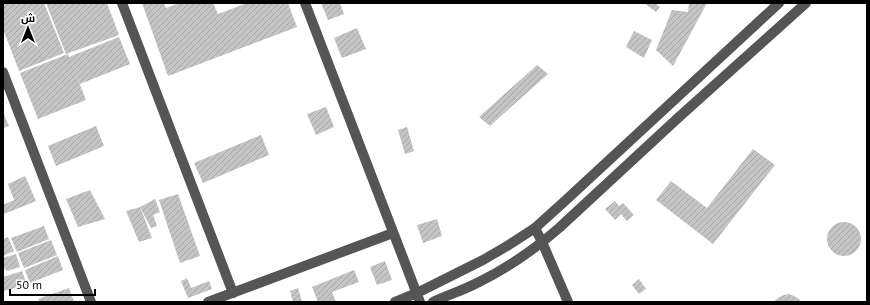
<svg xmlns="http://www.w3.org/2000/svg" width="870" height="305" viewBox="0 0 870 305" font-family="'PT Sans',Cairo,sans-serif">
  <style>
    .building { fill: url(#building-hatch) }
    .lines { fill: none; stroke-linecap: round; stroke-linejoin: round }
    .minor { stroke: #555; stroke-width: 10 }
  </style>
  <defs>
    <pattern id="building-hatch" width="6" height="6" patternUnits="userSpaceOnUse"><rect width="6" height="6" fill="#c4c4c4"/><path d="M-1 1l2-2M0 6l6-6M5 7l2-2" fill="none" stroke="#a7a7a7"/></pattern>
  </defs>
  <rect width="100%" height="100%" fill="#fff"/>
  <g class="building">
    <path d="M5,3H44L64,53L19,71L3,29V4Z"/>
    <path d="M46,3H107L119,35L66,54Z"/>
    <path d="M142,3H164L166,8L180,3H213L218,14L247,3H288L297,27L168,76Z"/>
    <path d="M321,3H340L344,14L328,20Z"/>
    <path d="M644,3H658L657,5L660,7L656,12Z"/>
    <path d="M689,3H707L673,66L656,50L672,10L688,12Z"/>
    <path d="M357,28L366,49L342,58L334,38Z"/>
    <path d="M634,31L652,40L644,58L626,47Z"/>
    <path d="M119,37L130,64L80,84L75,72L86,100L38,119L20,73L68,54L69,57Z"/>
    <path d="M537,65L548,74L490,126L479,117Z"/>
    <path d="M326,107L334,127L316,135L307,114Z"/>
    <path d="M3,112L9,126L3,128Z"/>
    <path d="M96,126L104,146L56,166L48,146Z"/>
    <path d="M407,127L414,151L405,154L398,130Z"/>
    <path d="M261,135L269,155L203,183L194,163Z"/>
    <path d="M753,149L775,165L713,244L656,200L671,181L707,208Z"/>
    <path d="M25,176L36,201L4,214L3,211V205L14,200L8,184Z"/>
    <path d="M90,190L105,219L78,227L66,199Z"/>
    <path d="M178,194L200,256L180,263L159,200Z"/>
    <path d="M155,199L160,212L153,215L157,226L151,228L140,207Z"/>
    <path d="M615,201L619,206L623,203L634,215L627,221L621,214L615,220L605,209Z"/>
    <path d="M140,207L152,238L139,242L126,211Z"/>
    <path d="M437,219L442,236L423,243L417,225Z"/>
    <circle cx="844" cy="239" r="17"/>
    <path d="M44,226L49,239L17,252L11,238Z"/>
    <path d="M8,237L14,251L3,256V239Z"/>
    <path d="M51,240L57,255L24,268L18,253Z"/>
    <path d="M16,254L20,267L7,271L4,268L3,269V258Z"/>
    <path d="M58,256L63,270L30,283L25,270Z"/>
    <path d="M385,261L392,280L377,285L370,267Z"/>
    <path d="M354,270L359,282L332,292L336,302H318L312,287Z"/>
    <path d="M22,271L27,285L3,291V277Z"/>
    <path d="M187,278L191,288L209,281L212,289L188,298L181,281Z"/>
    <path d="M639,279L646,289L639,294L632,285Z"/>
    <path d="M69,288L74,302H40L38,299Z"/>
    <path d="M298,288L302,302H293L290,291Z"/>
    <path d="M789,294L794,296L799,299L801,302H773L779,297L784,295Z"/>
  </g>
  <g class="lines">
    <g class="minor">
      <path d="M122,3L233,293"/>
      <path d="M305,3L420,302"/>
      <path d="M3,72L91,302"/>
      <path d="M535,228L542,242L568,302"/>
      <path d="M208,302L393,233"/>
      <path d="M395,302L417,293L483,260L507,246L535,228L566,200L779,3"/>
      <path d="M433,302C448,295 464,290 479,282C507,268 535,249 559,228L679,117L806,3"/>
    </g>
  </g>
  <rect width="870" height="305" fill="none" stroke="#000000" stroke-width="8"/>
  <g transform="translate(28 28)" stroke="#ffffff" stroke-width="3" paint-order="stroke">
  <path d="M0-3L7 15L0 10L-7 15Z" fill="#000000"/>
  <text y="-6" font-size="11" font-weight="bold" text-anchor="middle" fill="#000000">ش</text>
  </g>
  <path d="M10 289v6h85v-6" fill="none" stroke="#000000" stroke-width="2"/>
  <text x="16" y="289" font-size="12" fill="#000000" stroke="#ffffff" stroke-width="3" paint-order="stroke">50 m</text>
</svg>
